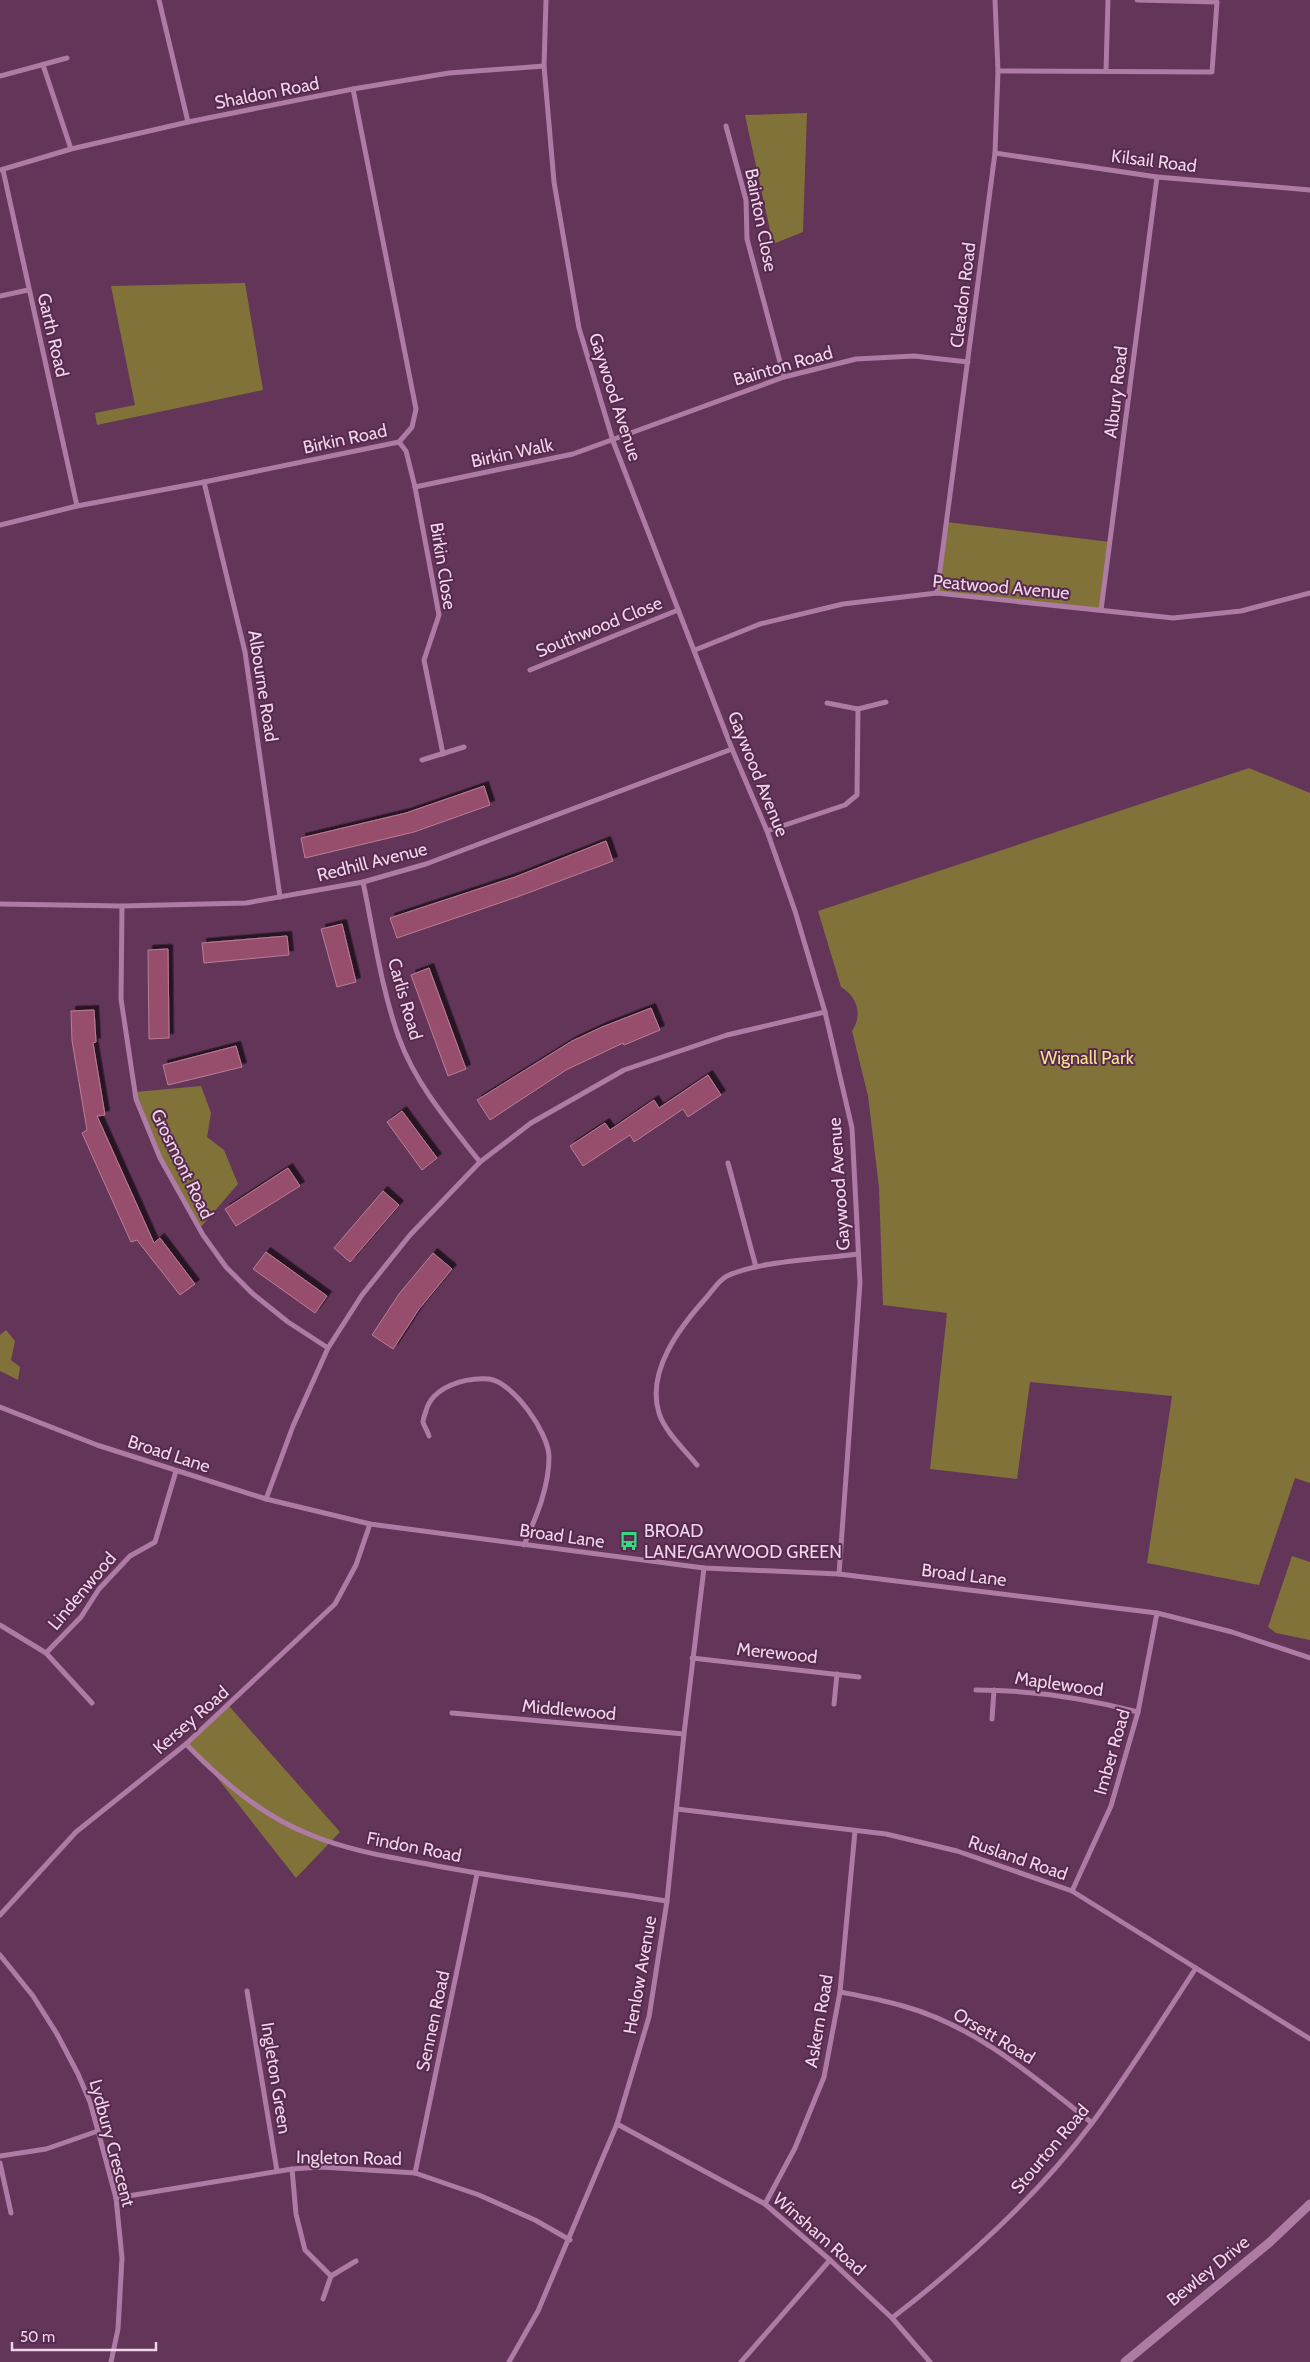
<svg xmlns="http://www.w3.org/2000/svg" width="1310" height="2362" viewBox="0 0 1310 2362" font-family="Cabin,sans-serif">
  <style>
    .green { fill: #817239 }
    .building { fill: #974d6c; stroke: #bb7d96; filter: url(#shadow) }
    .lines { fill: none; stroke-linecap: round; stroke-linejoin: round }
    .minor { stroke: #ad7ba3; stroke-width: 5 }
    .tertiary { stroke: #ad7ba3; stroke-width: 9 }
    .labels { text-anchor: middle; stroke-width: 4; stroke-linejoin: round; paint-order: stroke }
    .street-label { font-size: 18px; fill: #f0d4e9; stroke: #562a4e }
    .park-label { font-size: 18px; fill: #fae28d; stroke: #562a4e }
    .poi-label { font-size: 18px; fill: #f0d4e9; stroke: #562a4e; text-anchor: start }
  </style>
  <defs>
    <filter id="shadow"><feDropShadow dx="4.5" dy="-4.5" stdDeviation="0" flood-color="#0009"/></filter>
  </defs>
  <rect width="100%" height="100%" fill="#623559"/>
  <g class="green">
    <path d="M807,113L803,232L773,244L745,115Z"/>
    <path d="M245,283L263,390L97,425L95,413L135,405L111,286Z"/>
    <path d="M947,522L1110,542L1101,610L937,593Z"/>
    <path d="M1249,768L1310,793V1483L1295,1478L1259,1585L1147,1563L1172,1396L1030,1382L1017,1479L930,1469L947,1313L883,1305L879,1187L868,1096L852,1031C863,1015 857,996 841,987L818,911Z"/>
    <path d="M201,1086L211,1113L207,1137L224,1150L238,1184L199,1229L160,1158L135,1092Z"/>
    <path d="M6,1330L15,1341L11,1360L20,1367L18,1380L0,1371V1335Z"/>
    <path d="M1292,1556L1310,1562V1640L1276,1633L1268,1627Z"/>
    <path d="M229,1706L340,1832L296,1878L208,1766L186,1744Z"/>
  </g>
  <g class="building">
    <path d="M484,786L490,805L414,832L305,858L301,838L406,813Z"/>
    <path d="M606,841L613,861L517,897L397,938L390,918L515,877Z"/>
    <path d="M342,924L356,982L337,987L321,929Z"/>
    <path d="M287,936L289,955L204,963L202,943Z"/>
    <path d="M168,949L169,1038L149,1039L148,950Z"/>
    <path d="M429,968L466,1069L448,1076L411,975Z"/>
    <path d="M651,1008L660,1030L624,1045L623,1043L566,1070L490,1120L477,1100L572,1041L602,1027Z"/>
    <path d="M94,1010L96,1042L93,1043L105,1115L97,1116L154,1243L160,1238L195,1284L180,1295L137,1240L131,1242L82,1133L87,1130L72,1041L71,1011Z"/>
    <path d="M236,1046L242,1067L168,1085L163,1065Z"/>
    <path d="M708,1075L721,1095L688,1117L683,1109L634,1142L630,1135L583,1166L570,1146L605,1123L610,1130L654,1100L659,1108Z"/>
    <path d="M402,1111L437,1158L422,1170L387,1122Z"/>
    <path d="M288,1168L300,1186L236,1226L225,1209Z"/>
    <path d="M383,1191L399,1205L350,1262L334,1248Z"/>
    <path d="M266,1252L327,1296L315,1313L253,1269Z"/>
    <path d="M433,1253L452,1269L419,1309L393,1349L372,1335L399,1294Z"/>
  </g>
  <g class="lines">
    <g class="minor">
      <path d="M159,0L188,122"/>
      <path d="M546,0L544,66L554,182L579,328L613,441L732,749L767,831L795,911L825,1012L852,1128L860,1283L839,1574"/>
      <path d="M43,65L71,149"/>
      <path d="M998,71L1212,72L1217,2L1137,0"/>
      <path d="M1106,71L1108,0"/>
      <path d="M0,76L67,58"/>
      <path d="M726,126L746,200L747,239L784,377"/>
      <path d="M995,153L1157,177L1310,190"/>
      <path d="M0,170L71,149L188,122L353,89L449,73L544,66"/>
      <path d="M3,170L77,506"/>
      <path d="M0,296L28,290"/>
      <path d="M399,442L406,451L415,487L439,615L424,660L443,754"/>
      <path d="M204,482L245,652L280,897"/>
      <path d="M415,487L573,454L784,377L856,359L914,356L968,362"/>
      <path d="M0,525L77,506L204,482L399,442L412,427L416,409L353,89"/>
      <path d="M937,593L995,153L998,71L995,0"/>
      <path d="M1101,610L1157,177"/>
      <path d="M695,650L760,624L843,604L937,593L1173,618L1241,611L1310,593"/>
      <path d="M530,670L678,610"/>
      <path d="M827,703L858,709L886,702"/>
      <path d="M422,760L464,747"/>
      <path d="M767,831L845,805L857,795L858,709"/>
      <path d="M363,882C374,934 381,988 399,1038C416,1085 450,1124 480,1162"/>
      <path d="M0,904L122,906L246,903L363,882L426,864L732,749"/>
      <path d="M122,906L121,999L136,1099L160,1158L203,1235L226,1267L253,1294L288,1322L328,1348"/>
      <path d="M728,1163L756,1267"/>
      <path d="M0,1407L97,1445L266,1499L370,1524L704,1568L839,1574L1157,1613L1232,1632L1310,1658"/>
      <path d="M429,1436C428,1432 424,1426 423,1422C423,1419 425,1414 426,1411C432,1387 465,1377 489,1379C513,1382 549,1433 549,1457C549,1488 536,1517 524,1545"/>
      <path d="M697,1465C685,1450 665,1432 659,1413C646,1371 680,1327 706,1298C712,1291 719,1280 727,1276C759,1261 821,1259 858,1254"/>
      <path d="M266,1499L293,1426L328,1348L362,1295L410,1235L480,1162L531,1123L624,1070L727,1035L825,1012"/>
      <path d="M0,1625L46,1653"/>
      <path d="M692,1658L859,1677"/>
      <path d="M976,1690C1031,1690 1085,1698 1138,1712"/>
      <path d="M92,1703L46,1653L81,1617L99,1589L130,1556L155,1542L176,1471"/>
      <path d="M834,1704L837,1674"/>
      <path d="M452,1713L684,1734"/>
      <path d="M992,1719L994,1690"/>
      <path d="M186,1744C222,1781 262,1816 311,1835C350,1851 390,1857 432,1865C510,1880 589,1889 667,1901"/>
      <path d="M677,1809L886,1834L957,1851L1072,1891L1310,2039"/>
      <path d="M1072,1891L1111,1806L1138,1712L1157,1613"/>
      <path d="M0,1915L76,1832L186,1744L335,1604L356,1565L370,1524"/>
      <path d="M0,1955L33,1996L57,2034L78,2074L90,2102L98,2131L116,2198L122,2258L118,2329L111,2362"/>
      <path d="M247,1991L277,2171"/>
      <path d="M840,1992C861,1996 883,2000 903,2006C976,2026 1034,2077 1092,2123"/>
      <path d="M617,2124L765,2204L830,2260L892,2318L930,2362"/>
      <path d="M0,2156L46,2149L98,2131"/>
      <path d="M0,2163L11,2213"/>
      <path d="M292,2169L296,2214L305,2250L331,2276L356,2261"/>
      <path d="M415,2173L477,1874"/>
      <path d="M116,2198L292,2169L321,2167L415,2173L479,2195L535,2220L570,2240"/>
      <path d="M765,2204L795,2148L824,2077L840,1992L855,1831"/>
      <path d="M323,2299L331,2276"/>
      <path d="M892,2318C966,2261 1036,2198 1092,2123C1129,2073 1162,2020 1196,1968"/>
      <path d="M509,2362L538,2311L617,2124L649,2017L667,1901L684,1734L704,1568"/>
      <path d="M741,2362L830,2260"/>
    </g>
    <path class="tertiary" d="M1125,2362L1270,2242L1310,2204"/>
  </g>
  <defs>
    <g id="bus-bare" transform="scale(1.5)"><path d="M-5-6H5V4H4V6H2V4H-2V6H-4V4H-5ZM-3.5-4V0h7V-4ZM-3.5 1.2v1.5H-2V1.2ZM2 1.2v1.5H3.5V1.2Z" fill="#34d881" stroke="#562a4e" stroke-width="2.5" paint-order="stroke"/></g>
  </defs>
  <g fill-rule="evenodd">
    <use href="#bus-bare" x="629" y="1541"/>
  </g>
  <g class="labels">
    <g class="street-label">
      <text transform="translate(267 93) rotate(-11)" y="6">Shaldon Road</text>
      <text transform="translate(1154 161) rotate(7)" y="6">Kilsail Road</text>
      <text transform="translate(761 220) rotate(79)" y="6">Bainton Close</text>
      <text transform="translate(963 295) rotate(-83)" y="6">Cleadon Road</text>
      <text transform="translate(53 335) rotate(77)" y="6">Garth Road</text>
      <text transform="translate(783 366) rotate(-16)" y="6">Bainton Road</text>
      <text transform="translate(1116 392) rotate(-83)" y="6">Albury Road</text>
      <text transform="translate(615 397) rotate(72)" y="6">Gaywood Avenue</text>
      <text transform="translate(345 439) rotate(-12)" y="6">Birkin Road</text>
      <text transform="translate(512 453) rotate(-12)" y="6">Birkin Walk</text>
      <text transform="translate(443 566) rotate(81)" y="6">Birkin Close</text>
      <text transform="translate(1001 587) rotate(5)" y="6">Peatwood Avenue</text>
      <text transform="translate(599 627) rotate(-22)" y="6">Southwood Close</text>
      <text transform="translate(263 686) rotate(81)" y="6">Albourne Road</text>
      <text transform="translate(758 774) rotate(68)" y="6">Gaywood Avenue</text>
      <text transform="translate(372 862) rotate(-14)" y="6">Redhill Avenue</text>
      <text transform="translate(405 999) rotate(74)" y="6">Carlis Road</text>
      <text transform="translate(182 1164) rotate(64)" y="6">Grosmont Road</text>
      <text transform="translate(839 1184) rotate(-94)" y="6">Gaywood Avenue</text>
      <text transform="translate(169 1454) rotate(18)" y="6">Broad Lane</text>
      <text transform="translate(562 1536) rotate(8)" y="6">Broad Lane</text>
      <text transform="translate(964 1575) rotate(7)" y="6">Broad Lane</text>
      <text transform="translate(82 1591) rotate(-50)" y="6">Lindenwood</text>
      <text transform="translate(777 1653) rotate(6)" y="6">Merewood</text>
      <text transform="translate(1059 1684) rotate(8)" y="6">Maplewood</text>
      <text transform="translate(569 1710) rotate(5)" y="6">Middlewood</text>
      <text transform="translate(191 1720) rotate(-41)" y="6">Kersey Road</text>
      <text transform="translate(1112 1752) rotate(-74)" y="6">Imber Road</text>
      <text transform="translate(414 1847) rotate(11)" y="6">Findon Road</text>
      <text transform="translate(1018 1858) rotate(19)" y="6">Rusland Road</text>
      <text transform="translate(640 1975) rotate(-80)" y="6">Henlow Avenue</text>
      <text transform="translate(433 2021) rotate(-78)" y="6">Sennen Road</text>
      <text transform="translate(819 2021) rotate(-80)" y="6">Askern Road</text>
      <text transform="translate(994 2036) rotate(31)" y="6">Orsett Road</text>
      <text transform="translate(276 2078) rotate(81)" y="6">Ingleton Green</text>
      <text transform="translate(112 2143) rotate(75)" y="6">Lydbury Crescent</text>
      <text transform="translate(1050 2149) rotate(-50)" y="6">Stourton Road</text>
      <text transform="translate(349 2158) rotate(1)" y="6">Ingleton Road</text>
      <text transform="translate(819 2234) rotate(41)" y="6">Winsham Road</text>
      <text transform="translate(1208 2271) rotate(-39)" y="6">Bewley Drive</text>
    </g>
    <g class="park-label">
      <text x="1087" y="1064">Wignall Park</text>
    </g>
    <g class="poi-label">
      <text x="644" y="1537">BROAD<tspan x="644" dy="21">LANE/GAYWOOD GREEN</tspan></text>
    </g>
  </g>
  <path d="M12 2342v8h144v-8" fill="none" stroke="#f0d4e9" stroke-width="2.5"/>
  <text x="20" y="2342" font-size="15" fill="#f0d4e9" stroke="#562a4e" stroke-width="4" paint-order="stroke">50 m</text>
</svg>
